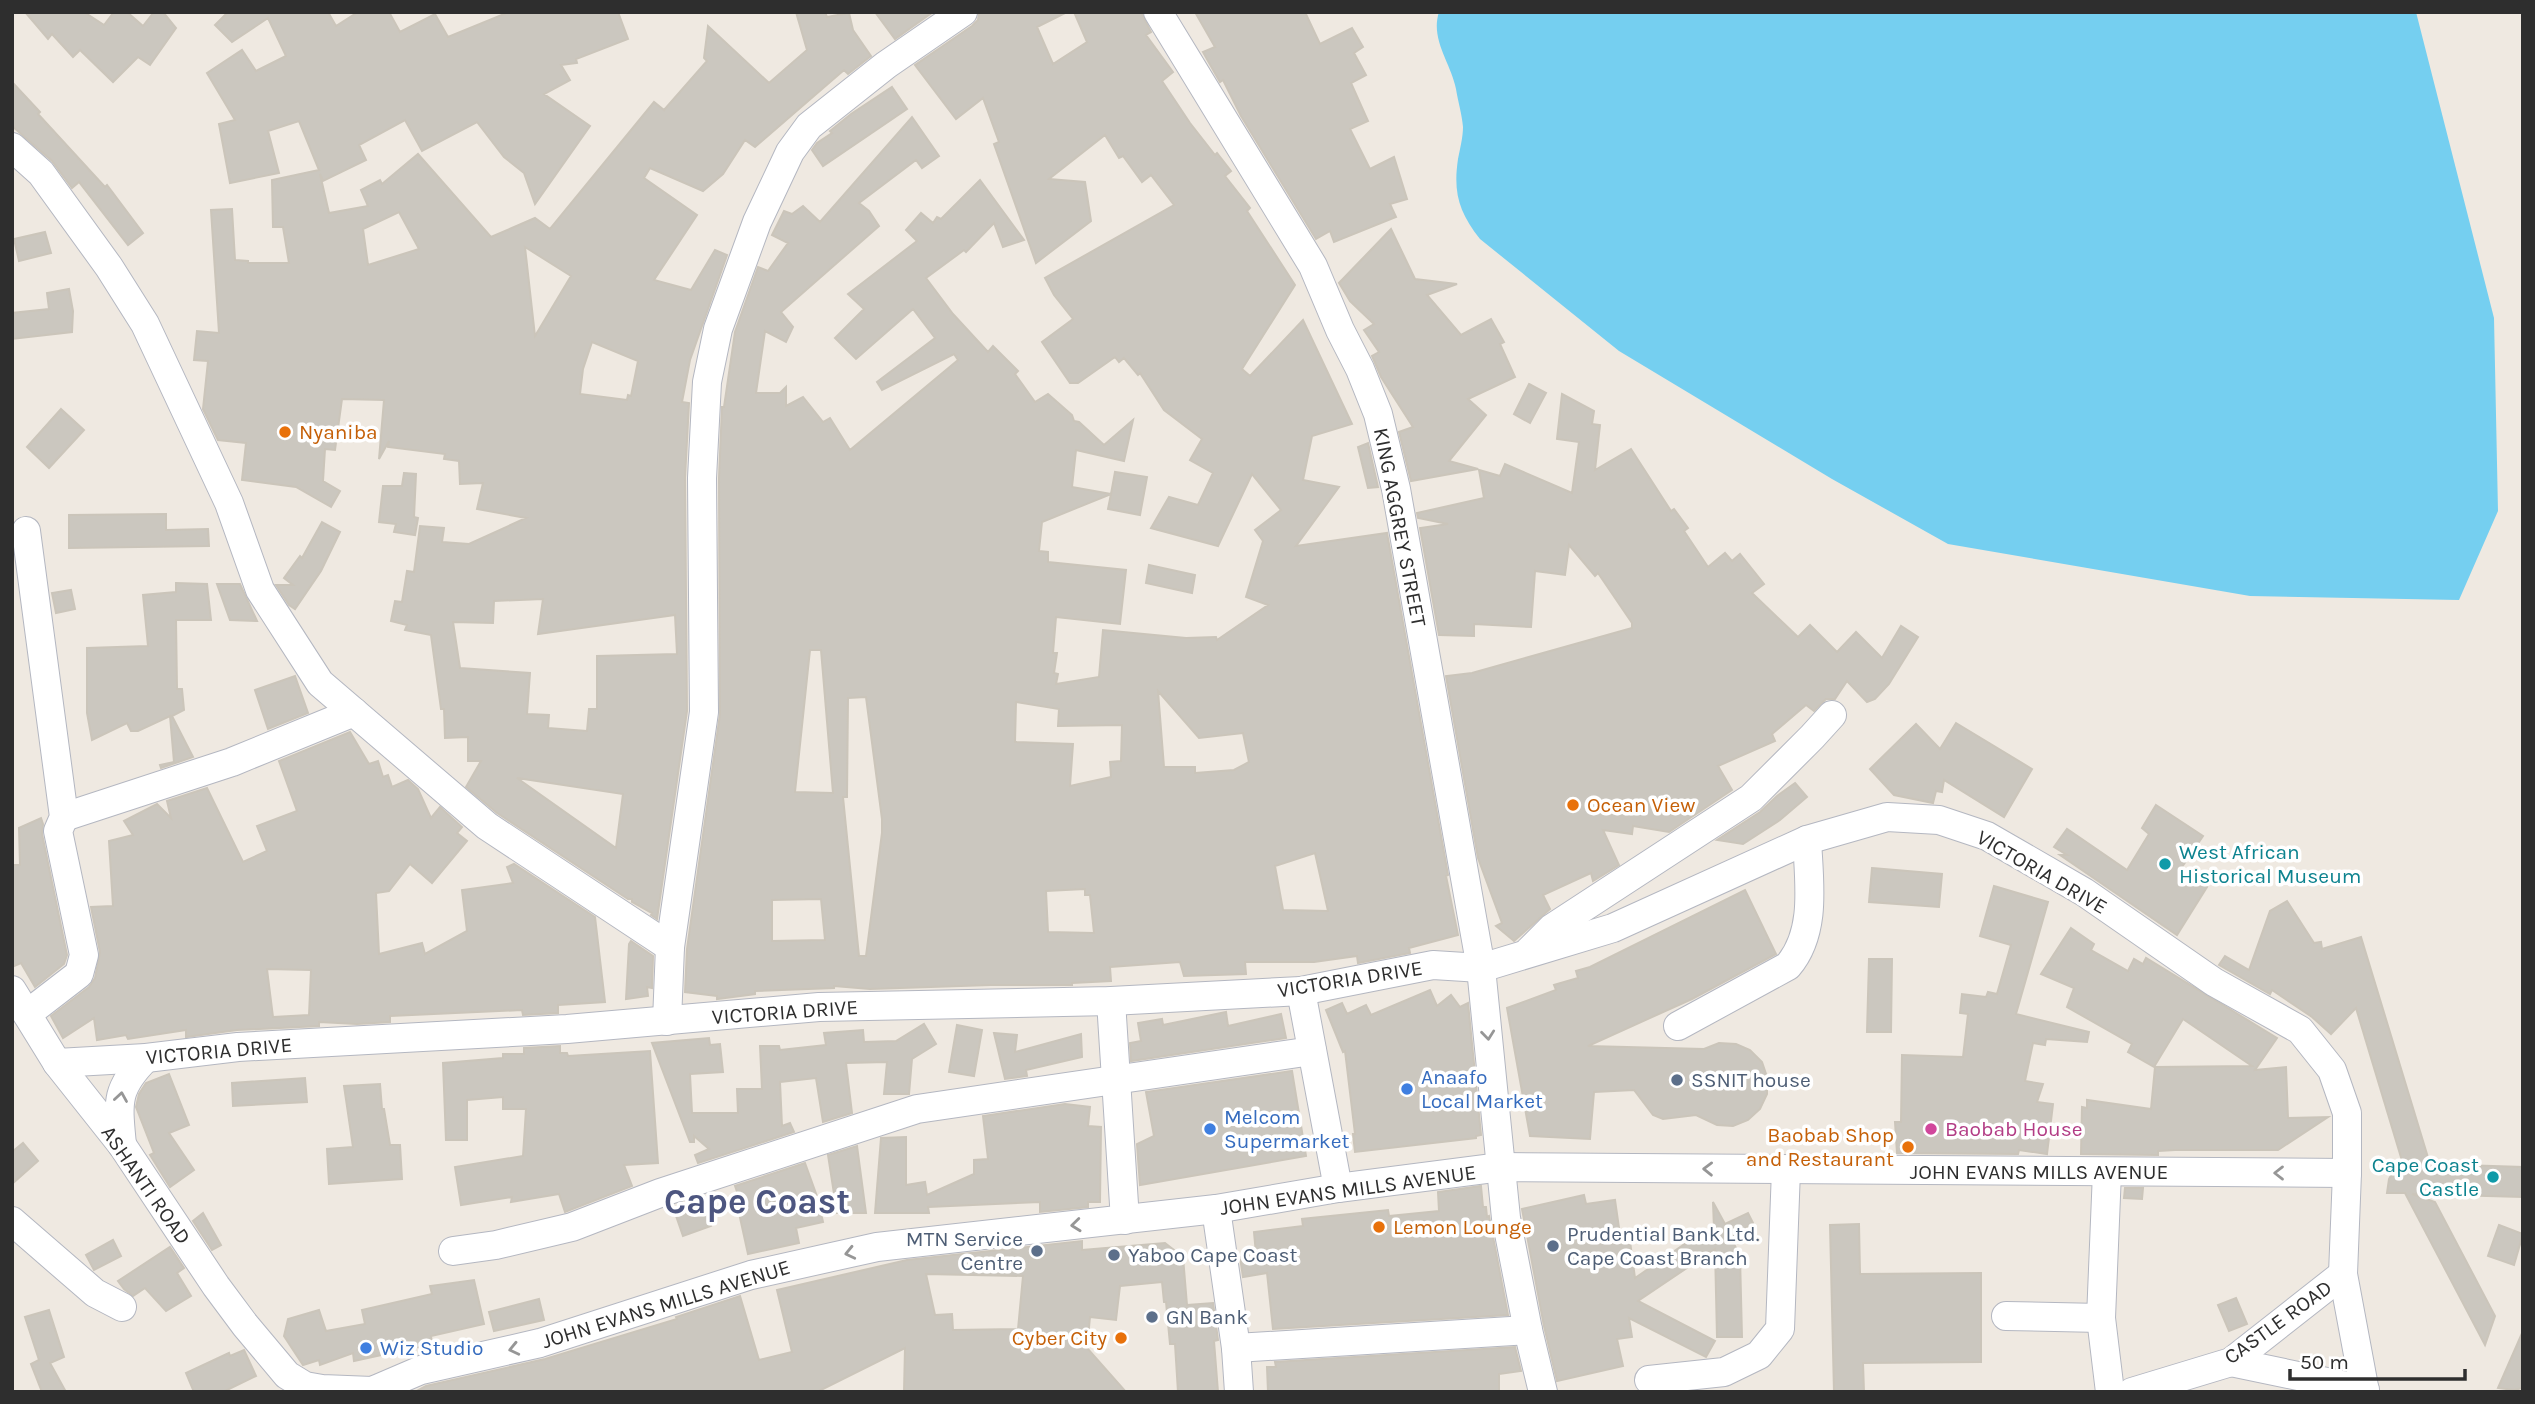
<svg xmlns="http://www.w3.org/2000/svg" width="2535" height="1404" viewBox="0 0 2535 1404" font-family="Karla,sans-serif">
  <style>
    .water { fill: #75cff0 }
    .building { fill: #cbc7bf; stroke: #cbc5ba; stroke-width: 2; fill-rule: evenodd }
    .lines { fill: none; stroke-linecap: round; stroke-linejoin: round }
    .minor-casing { stroke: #b4b7c1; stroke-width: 30 }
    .minor { stroke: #fff; stroke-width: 28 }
    .oneway { stroke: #969696 }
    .food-dot { fill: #e8710a; stroke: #fff; stroke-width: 2.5 }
    .culture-dot { fill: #0f9aa8; stroke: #fff; stroke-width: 2.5 }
    .service-dot { fill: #5c6f8a; stroke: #fff; stroke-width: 2.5 }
    .shop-dot { fill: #3f7fe0; stroke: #fff; stroke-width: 2.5 }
    .hotel-dot { fill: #d1479c; stroke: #fff; stroke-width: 2.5 }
    .labels { text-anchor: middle; stroke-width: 7; stroke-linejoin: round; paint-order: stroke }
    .food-label { font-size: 21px; fill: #c56008; stroke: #fff; text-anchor: start }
    .street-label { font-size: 21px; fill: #2e2e2e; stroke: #fff }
    .culture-label { font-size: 21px; fill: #0d838f; stroke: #fff; text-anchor: start }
    .shop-label { font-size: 21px; fill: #366cbe; stroke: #fff; text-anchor: start }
    .service-label { font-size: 21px; fill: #4e5e75; stroke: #fff; text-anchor: start }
    .hotel-label { font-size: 21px; fill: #b23c85; stroke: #fff; text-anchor: start }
    .town-label { font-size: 35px; font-weight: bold; fill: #4d5680; stroke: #fff }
  </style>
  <rect width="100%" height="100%" fill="#efe9e1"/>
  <path class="water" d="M1439,12H2416L2494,318L2498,511L2459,600L2250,596L1948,544L1832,479L1619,351L1480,239C1459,212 1453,193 1458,159C1460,149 1463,137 1463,127C1462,114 1458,102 1456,89C1451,63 1430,40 1439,12Z"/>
  <g class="building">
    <path d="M25,12H84L104,25L114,12H127L143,26L154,12H163L176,28L150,65L138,57L113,82L80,50L73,57L52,34L48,39Z"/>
    <path d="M228,12H328L336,26L358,12H389L400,32L435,14L448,37L509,12H618L628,39L576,59L577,63L561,65L570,80L544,94L590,126L535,204L524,173L504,157L477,122L422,151L405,120L359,145L366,160L323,181L320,174L329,213L368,206L361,190L380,180L382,184L418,154L491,237L535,218L550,229L654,102L664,110L707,61L704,58L708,26L769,83L807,50L796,12H825L827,17L849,13L853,30L871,56L848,74L844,70L755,147L745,140L723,174L703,191L650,168L644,178L697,215L654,280L691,290L715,250L727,255L690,360L682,402L689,403L685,478L687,711L657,919L651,915L652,913L632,902V899H628L497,813L466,787L481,761H468V737L445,738L444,709H441L431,635L405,630L407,625L391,621L395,601L402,602L407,571L414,572L420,526L444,528L442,542L469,544L526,518L477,509L483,483L460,484L459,461L444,459L445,454L388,447L389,441L379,459L384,400L342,399L335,450L325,449L323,481L340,491L331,507L296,487L242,480L246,443L218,440L203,409L208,361L194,360L197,331L219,333L211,210L232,209L235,260L248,261V263H289L283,227H273L272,180L319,170L299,121L268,131L279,173L230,183L219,124L235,120L207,73L242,50L256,71L286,56L268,18L232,42L215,25ZM399,212L419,249L368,265L363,229ZM525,247L571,276L535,336ZM592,342L638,361L631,396L628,395L627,400L580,394L583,369ZM543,599L538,634L675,615L677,654L597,656V709H589L587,731L548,728L549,715L527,714L530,673L460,668L453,622L493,623L494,601ZM517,778L623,794L616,848Z"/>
    <path d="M875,12H933L895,39Z"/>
    <path d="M979,12H1067L1037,27L1053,64L1087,42L1074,12H1141L1151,32L1146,35L1173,72L1162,81L1190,123L1215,155L1217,153L1231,171L1225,176L1250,208L1247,211L1295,285L1242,369L1250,376L1303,320L1352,424L1312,436L1303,480L1339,487L1296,546L1387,533L1448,875L1446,876L1458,935L1409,948L1410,953L1358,963L1357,956L1314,962H1245L1246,974L1184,976L1180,962L1110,967L1111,981L1072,983V985H991L870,989L834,986V988L755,991V994L717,999V996L685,992L687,949L720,714L719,478L722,407H724L735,332L758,267L768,271L788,243L772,235L784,211L792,214L803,206L820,222L912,117L939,156L922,168L916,160L859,203L869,211L879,226L781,312L793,327L786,342L765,331L756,393H780L786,387V406L803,397L823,422L830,418L850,450L958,360L954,354L882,390L877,382L935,338L913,309L856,359L835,338L864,309L848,294L917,241L906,230L921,213L933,223L937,217L941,219L980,180L1024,240L1003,247L994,223L966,252L964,250L926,278L953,314L988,352L993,346L1018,371L1015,374L1035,402L1048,394L1072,415L1074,421L1079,422L1104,445L1133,420L1124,461L1076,450L1072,487L1111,494L1115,472L1147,477L1140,515L1108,509L1111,494L1042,522L1039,551L1048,552V562L1126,570L1120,624L1056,617L1053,653H1057L1054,673L1058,674L1056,684L1099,677L1103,630L1186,638L1216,637L1217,640L1268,605L1246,597L1263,541L1255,530L1281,510L1252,474L1218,546L1151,528L1169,497L1198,505L1213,473L1190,460L1202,439L1164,410L1140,373L1138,375L1124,358L1119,362L1115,357L1078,383H1070L1042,342L1073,319L1054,295L1045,278L1174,205L1151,175L1142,182L1123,156L1119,158L1105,135L1049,179L1085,182L1091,221L1036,263L994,144L999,142L983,98L956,119L915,65L972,26L978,20ZM810,650H821L833,793L795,792ZM1158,691L1199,738L1243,733L1249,762L1234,770L1195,773V767H1164ZM866,697L882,819V833L866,956H859L843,797H847L848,698ZM1016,702L1059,709L1058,726L1122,725L1121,761L1110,762L1111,777L1070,786L1073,744L1015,742ZM1315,853L1328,911L1283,910L1275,866ZM1085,889V895H1090L1094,933L1048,932L1046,891ZM821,899L825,940L772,941V900Z"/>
    <path d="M1195,12H1305L1320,44L1352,28L1363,47L1354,53L1366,75L1351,83L1368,121L1350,129L1370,169L1394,157L1407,199L1390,204L1396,217L1334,242L1330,231L1316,239L1241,116L1223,80L1220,82L1208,61L1203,52L1215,47Z"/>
    <path d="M12,82L40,112L38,114L105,187L107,185L143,233L128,245L79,182L72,188L52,161L12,126Z"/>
    <path d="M892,87L907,109L823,166L812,150L817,143L832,133L830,131L851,114Z"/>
    <path d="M1391,229L1415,279L1457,284L1427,295L1461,335L1491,319L1504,342L1500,344L1515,377L1468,399L1486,415L1449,461L1478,469L1411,481L1399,432L1413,427L1381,377L1372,356L1379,352L1364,330L1374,324L1350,301L1339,283Z"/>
    <path d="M45,232L51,253L19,261L14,239Z"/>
    <path d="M69,289L73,311L72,332L12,339V313L49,309L47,293Z"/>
    <path d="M1529,384L1546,393L1530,423L1514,414Z"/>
    <path d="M1562,394L1594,411L1592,424L1600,425L1595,470L1631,449L1671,511L1674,509L1688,528L1684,531L1708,567L1725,553L1732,561L1740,554L1764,584L1752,593L1798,637L1810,625L1837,652L1856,632L1882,658L1901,626L1918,637L1889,684L1875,699L1867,702L1847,681L1835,699H1826L1814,711L1806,705L1772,734L1775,741L1718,766L1732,790L1669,832L1633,826L1632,834L1603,830L1619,865L1593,881L1591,873L1543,895L1550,909L1514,941L1496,926L1502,923L1478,858L1446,676L1472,673L1632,628V623L1598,573L1595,576L1569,545L1565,575L1535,571L1531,627L1474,624V636L1439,635L1420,528L1448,524L1418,518L1417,513L1484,498L1479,470L1500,476L1505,464L1572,493L1579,442L1557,439Z"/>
    <path d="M61,409L84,430L49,468L27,447Z"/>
    <path d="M1368,443L1378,487L1368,488L1358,447Z"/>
    <path d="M404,473L416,474L414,517L418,518L415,535L394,532L396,524L379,522L383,486H402Z"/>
    <path d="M166,514V530L208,529L209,546L69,548V515Z"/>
    <path d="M322,522L340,532L321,571L295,609L289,605L276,585H293L284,578L300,556L302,558Z"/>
    <path d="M1149,565L1195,575L1192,593L1146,583Z"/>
    <path d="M176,583L207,584L211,620H176L177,689H182L184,710L172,716L193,757L161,768L160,765L174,762L170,716L138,731H131L127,723L92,740L87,713V648L148,646L143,595L176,592Z"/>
    <path d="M217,584H240L257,621L230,620Z"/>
    <path d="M71,590L75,609L56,613L52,593Z"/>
    <path d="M295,676L308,713L268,729L255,690Z"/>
    <path d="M1956,723L2032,769L2004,817L1944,780L1942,792L1936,791L1933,803L1894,795L1870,769L1916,724L1940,749Z"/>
    <path d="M350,732L369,764L378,761L383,777L388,775L392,787L408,780L418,789L431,818L440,807L462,827L457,833L467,841L432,883L410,864L389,891L376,893L379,954L422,943L425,954L467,931L462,890L513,883L507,867L514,864L595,917L605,1002L558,1005V1013L523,1015L522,1010L390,1016V1022L357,1024L319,1022V1026L237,1030L186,1037V1030L128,1039L126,1035L97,1040L94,1018L63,1038L51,1016L89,987L95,978L100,952L91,907L113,906L109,841L133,835L124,821L157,804L171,818L167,801L207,788L243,862L267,851L257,826L297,811L279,761ZM267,969L311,970L309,1015L273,1017Z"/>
    <path d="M1795,783L1807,797L1780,820L1743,844L1717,840L1760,812L1777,796Z"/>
    <path d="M2156,805L2203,836L2180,870L2207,887L2177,935L2060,855H2067L2054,847L2067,829L2127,870L2149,834L2142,828Z"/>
    <path d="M41,818L43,824L42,834L67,955L64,964L35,987L21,963L12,967V865H20L19,828Z"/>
    <path d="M1872,868L1942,874L1939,907L1869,902Z"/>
    <path d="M1994,886L2048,902L2016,1014L2089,1032L2087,1042L2046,1039L2045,1045L2033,1043L2025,1081L2043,1084L2037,1102L2053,1104L2047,1154L2019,1150L2018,1154L1897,1153L1895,1122H1901L1902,1055L1963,1057L1968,1014L1960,1013L1962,994L1986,997L1988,992L1997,994L2011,945L1980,936Z"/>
    <path d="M1745,890L1776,954L1692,999L1588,1046L1704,1049L1719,1043L1736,1044L1750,1050L1762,1062L1767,1077V1094L1760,1109L1748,1120L1733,1126L1717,1125L1696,1115L1663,1119L1653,1115L1634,1090L1594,1092L1590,1139L1530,1136L1507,1008L1556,990L1554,985L1578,978L1576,971L1590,967Z"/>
    <path d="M2287,901L2314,943L2321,942L2322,949L2361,937L2430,1164L2523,1167V1197L2412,1194L2435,1202L2495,1316L2485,1345L2405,1193H2387L2389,1179L2394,1170L2403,1164L2356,1008L2331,1034L2312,1017L2272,990L2270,994L2219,965L2225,956L2249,970L2270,911Z"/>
    <path d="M2071,928L2094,944L2091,950L2128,971L2134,959L2143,964L2146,958L2277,1038L2255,1070L2286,1067L2288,1118L2328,1117L2278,1150H2175L2158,1151V1155L2081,1154L2082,1107L2087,1108V1100L2151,1109L2155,1067L2252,1066L2183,1019L2154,1067L2128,1052L2132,1044L2067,1007L2074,988L2041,974Z"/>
    <path d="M631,941L653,956L652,988L647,987L648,996L626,999L629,944Z"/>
    <path d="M1869,959H1892L1891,1032H1867Z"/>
    <path d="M1430,990L1437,1006L1451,995L1460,1007L1468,1003L1481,1135L1476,1136V1138L1355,1152L1353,1134H1355L1345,1051L1343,1052L1326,1010L1342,1003L1347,1014L1366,1005L1371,1015Z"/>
    <path d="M1226,1012L1228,1026L1281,1014L1286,1038L1131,1061L1130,1043L1141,1041L1138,1023L1162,1019L1163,1025Z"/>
    <path d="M924,1024L936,1044L912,1059L909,1094H884L887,1062L846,1063L852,1113L823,1122L816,1078L780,1082L782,1126L790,1123L794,1132L698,1163L695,1155L709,1149L694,1136V1142H690L652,1043L709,1038L710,1045L720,1044L723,1072L690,1074L692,1113H738L737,1089H762L760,1046H779L780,1050L826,1045L824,1033L863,1030L864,1042L896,1041Z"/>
    <path d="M957,1025L982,1030L974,1076L949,1072Z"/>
    <path d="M994,1033L1017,1035L1015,1052L1081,1034L1082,1057L1026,1070L1027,1076L1005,1079Z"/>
    <path d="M560,1046V1053H567L568,1056L650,1051L658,1163L624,1165L632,1186L565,1212L559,1194L511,1202L512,1197L461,1205L455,1167L523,1156L526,1109H503V1097L467,1100V1140H446L443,1063L503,1058V1054H524V1048Z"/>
    <path d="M1292,1071L1306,1156L1140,1185L1137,1144L1154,1136L1146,1092Z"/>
    <path d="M169,1074L189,1125L169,1133L194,1170L170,1187L150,1155L154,1153L136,1107L139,1094L146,1083Z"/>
    <path d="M305,1078L307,1102L233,1106L232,1083Z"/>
    <path d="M380,1084L382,1109H384L390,1145H400L402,1179L329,1184L327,1149L353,1147L344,1086Z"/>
    <path d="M1065,1104L1090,1107L1088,1126L1101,1127L1100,1202H1088V1207L1040,1212V1202L928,1207L929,1213H875L881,1138L906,1137V1185L925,1182L927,1195L974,1174V1160L988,1159L983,1116Z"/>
    <path d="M23,1143L38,1161L12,1184V1152Z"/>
    <path d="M857,1146L866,1213H837L828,1155Z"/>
    <path d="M805,1163L823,1213H821L823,1222L796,1228L799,1243L748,1254L739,1213L744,1212L735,1186Z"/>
    <path d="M1481,1186L1483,1207H1486L1487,1217L1489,1216L1508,1315L1273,1329L1267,1273L1243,1277L1240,1257L1256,1254L1254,1232L1303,1226L1302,1219L1388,1210L1389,1216L1439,1211L1438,1192Z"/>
    <path d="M2125,1188H2143L2142,1199L2124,1198Z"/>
    <path d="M1584,1195L1586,1204L1615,1200L1620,1235L1629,1234L1635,1278L1698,1235L1714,1229L1713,1202L1725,1224L1748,1213L1753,1223L1731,1238L1740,1256L1742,1337H1717L1715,1249L1638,1301L1715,1341L1706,1357L1629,1318L1632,1337L1617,1339L1623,1366L1557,1381L1544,1326L1522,1209Z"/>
    <path d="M702,1200L711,1226L683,1236L674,1210Z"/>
    <path d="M203,1213L221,1245L212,1250L193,1221Z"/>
    <path d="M1859,1224L1860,1274L1981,1273V1362L1863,1363L1864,1392H1834L1830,1225Z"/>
    <path d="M2499,1225L2523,1234L2514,1265L2488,1256Z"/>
    <path d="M113,1240L121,1256L94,1270L86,1255Z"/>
    <path d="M1082,1241V1250L1165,1243L1183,1257L1187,1305L1213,1303L1218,1340L1214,1341L1218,1392H1178L1175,1344H1170L1166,1302H1164L1162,1282L1120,1286L1116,1320L1090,1317L1087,1348L1126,1392H904L905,1348L817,1392H415L426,1386L545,1359L677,1319L676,1317L740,1296L759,1360L792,1352L777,1290L907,1260ZM926,1274L1023,1276L1018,1329L953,1330L952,1314L935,1315Z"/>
    <path d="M170,1247L184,1268L177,1273L191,1296L166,1311L145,1288L133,1296L124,1289L118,1281Z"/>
    <path d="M474,1280L484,1324L431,1336L432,1344L354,1361L353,1353L320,1365L319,1360L303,1365L284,1336L288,1319L319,1310L326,1331L365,1324L362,1310L432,1294L430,1286Z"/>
    <path d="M2236,1298L2247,1324L2229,1331L2218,1305Z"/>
    <path d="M539,1299L544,1320L494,1331L489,1312Z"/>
    <path d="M49,1310L64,1357L50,1363L66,1392H42L31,1364L39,1360L25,1317Z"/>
    <path d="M2523,1331V1388L2514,1390L2498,1388Z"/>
    <path d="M1515,1347L1521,1371L1499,1374V1392H1268L1267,1367H1276L1275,1362Z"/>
    <path d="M244,1350L256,1376L223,1392H194L186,1373L229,1353L230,1356Z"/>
  </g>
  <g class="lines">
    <g class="minor-casing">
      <g id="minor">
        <path d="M1158,12L1313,266L1340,330L1360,369L1378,414L1396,489L1481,968L1506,1218L1528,1330L1543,1392"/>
        <path d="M12,147L41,173L109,267L145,324L229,503L260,590L320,683L487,826L670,947"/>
        <path d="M26,531L64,817L58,831L84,955L79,974L27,1014"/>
        <path d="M64,817L232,762L354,712"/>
        <path d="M1529,951L1552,928L1751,798L1812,737L1832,715"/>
        <path d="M12,990L57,1063L122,1145L216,1286L245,1325L287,1375L305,1386L322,1389L372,1391L421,1370L540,1343L751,1275L877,1247L1216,1209L1338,1188L1501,1167L2347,1173"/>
        <path d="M1301,991L1338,1188"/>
        <path d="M1111,1001L1125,1220"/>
        <path d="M667,1021L670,947L704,712L702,478L707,382L718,329L757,222L790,152L809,126L886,65L963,12"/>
        <path d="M1678,1026L1788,966C1817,932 1809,882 1807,840"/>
        <path d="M57,1063L146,1058L238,1047L567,1029L819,1007L1111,1001L1301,991L1433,965L1481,968L1613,928L1807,840L1887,817L1939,820L1987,836L2084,892L2214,982L2300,1030L2332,1070L2347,1113V1173L2343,1274L2365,1392"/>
        <path d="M122,1145C118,1103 115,1089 146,1058"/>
        <path d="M2107,1172L2101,1318L2110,1392"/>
        <path d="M1216,1209L1236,1348L1239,1392"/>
        <path d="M12,1221L95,1293L122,1307"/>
        <path d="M453,1251L496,1245L572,1227L660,1193L917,1109L1312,1051"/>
        <path d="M2006,1316L2101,1318"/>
        <path d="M1236,1348L1528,1330"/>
        <path d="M2231,1362L2365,1390"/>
        <path d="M1649,1380L1724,1372L1759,1355L1780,1329L1786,1170"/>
        <path d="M2132,1392L2231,1362L2343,1274"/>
      </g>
    </g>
    <use href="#minor" class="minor"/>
  </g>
  <defs><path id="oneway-chevron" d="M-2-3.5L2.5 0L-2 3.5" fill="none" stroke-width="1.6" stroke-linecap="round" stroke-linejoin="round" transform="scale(1.75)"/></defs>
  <g class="oneway">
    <use href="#oneway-chevron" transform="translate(1488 1035) rotate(84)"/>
    <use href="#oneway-chevron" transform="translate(121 1097) rotate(-81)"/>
    <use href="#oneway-chevron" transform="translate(1708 1169) rotate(-179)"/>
    <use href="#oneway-chevron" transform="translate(2279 1173) rotate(-180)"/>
    <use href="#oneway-chevron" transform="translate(1076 1225) rotate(174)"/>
    <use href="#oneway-chevron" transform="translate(850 1253) rotate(167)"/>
    <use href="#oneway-chevron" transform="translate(514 1349) rotate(167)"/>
  </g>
  <g class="food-dot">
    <circle cx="285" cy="432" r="7"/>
    <circle cx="1573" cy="805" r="7"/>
    <circle cx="1908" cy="1147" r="7"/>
    <circle cx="1379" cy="1227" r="7"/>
    <circle cx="1121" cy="1338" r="7"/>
  </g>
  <g class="culture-dot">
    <circle cx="2165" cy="864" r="7"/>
    <circle cx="2493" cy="1177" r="7"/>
  </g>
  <g class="service-dot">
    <circle cx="1677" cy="1080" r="7"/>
    <circle cx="1553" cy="1246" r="7"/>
    <circle cx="1037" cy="1251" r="7"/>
    <circle cx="1114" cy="1255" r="7"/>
    <circle cx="1152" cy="1317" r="7"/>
  </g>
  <g class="shop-dot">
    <circle cx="1407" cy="1089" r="7"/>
    <circle cx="1210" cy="1129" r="7"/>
    <circle cx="366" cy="1348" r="7"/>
  </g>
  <circle class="hotel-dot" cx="1931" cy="1129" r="7"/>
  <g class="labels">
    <g class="food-label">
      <text x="299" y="439">Nyaniba</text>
      <text x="1587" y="812">Ocean View</text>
      <text x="1894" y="1142" text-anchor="end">Baobab Shop<tspan x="1894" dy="24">and Restaurant</tspan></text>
      <text x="1393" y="1234">Lemon Lounge</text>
      <text x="1107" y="1345" text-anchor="end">Cyber City</text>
    </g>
    <g class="street-label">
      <text transform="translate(1400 527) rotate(79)" y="7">KING AGGREY STREET</text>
      <text transform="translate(2042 872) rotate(30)" y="7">VICTORIA DRIVE</text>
      <text transform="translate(1350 979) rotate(-9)" y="7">VICTORIA DRIVE</text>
      <text transform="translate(785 1012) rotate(-4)" y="7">VICTORIA DRIVE</text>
      <text transform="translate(219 1051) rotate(-5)" y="7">VICTORIA DRIVE</text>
      <text x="2039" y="1179">JOHN EVANS MILLS AVENUE</text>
      <text transform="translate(146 1185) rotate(55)" y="7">ASHANTI ROAD</text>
      <text transform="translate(1348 1190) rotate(-8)" y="7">JOHN EVANS MILLS AVENUE</text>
      <text transform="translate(666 1304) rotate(-17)" y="7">JOHN EVANS MILLS AVENUE</text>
      <text transform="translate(2278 1322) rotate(-36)" y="7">CASTLE ROAD</text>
    </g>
    <g class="culture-label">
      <text x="2179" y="859">West African<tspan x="2179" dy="24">Historical Museum</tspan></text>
      <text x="2479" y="1172" text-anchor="end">Cape Coast<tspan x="2479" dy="24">Castle</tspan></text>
    </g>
    <g class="shop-label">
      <text x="1421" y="1084">Anaafo<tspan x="1421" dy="24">Local Market</tspan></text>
      <text x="1224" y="1124">Melcom<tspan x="1224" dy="24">Supermarket</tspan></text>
      <text x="380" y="1355">Wiz Studio</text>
    </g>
    <g class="service-label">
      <text x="1691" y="1087">SSNIT house</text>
      <text x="1567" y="1241">Prudential Bank Ltd.<tspan x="1567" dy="24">Cape Coast Branch</tspan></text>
      <text x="1023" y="1246" text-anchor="end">MTN Service<tspan x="1023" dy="24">Centre</tspan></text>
      <text x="1128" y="1262">Yaboo Cape Coast</text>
      <text x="1166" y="1324">GN Bank</text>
    </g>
    <g class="hotel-label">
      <text x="1945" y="1136">Baobab House</text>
    </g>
    <g class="town-label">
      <text x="757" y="1213">Cape Coast</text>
    </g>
  </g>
  <rect width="2535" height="1404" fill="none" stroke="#2e2e2e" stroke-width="28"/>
  <path d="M2290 1369v10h175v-10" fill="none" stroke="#2e2e2e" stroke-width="3.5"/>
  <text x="2300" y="1369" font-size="21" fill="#2e2e2e" stroke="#ffffff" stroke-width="5" paint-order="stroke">50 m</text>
</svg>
